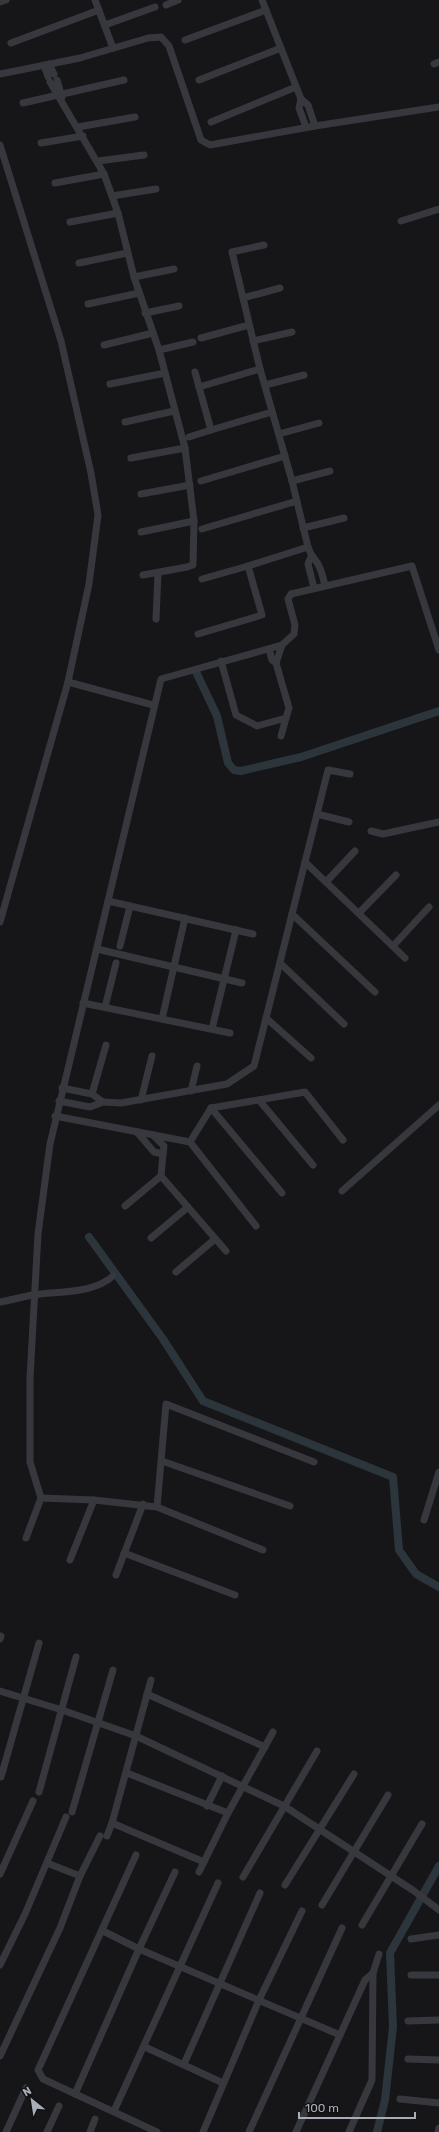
<svg xmlns="http://www.w3.org/2000/svg" width="439" height="2132" viewBox="0 0 439 2132" font-family="Rubik,sans-serif">
  <style>
    .lines { fill: none; stroke-linecap: round; stroke-linejoin: round }
    .canal { stroke: #2c353c; stroke-width: 8 }
    .minor { stroke: #37383d; stroke-width: 7 }
  </style>
  <rect width="100%" height="100%" fill="#161618"/>
  <g class="lines">
    <g class="canal">
      <path d="M197,674L217,716L228,763L234,770L241,771L301,757L439,711"/>
      <path d="M89,1237L163,1339L203,1401L393,1477L399,1550L416,1574L439,1587"/>
      <path d="M377,2132L385,2100L393,2027L390,1953L439,1866"/>
    </g>
    <g class="minor">
      <path d="M95,0L113,48"/>
      <path d="M262,0L301,99L308,105L315,126"/>
      <path d="M0,2L6,0"/>
      <path d="M166,5L178,0"/>
      <path d="M105,25L155,7"/>
      <path d="M185,40L266,10"/>
      <path d="M11,43L99,10"/>
      <path d="M49,64L54,74"/>
      <path d="M434,64L439,62"/>
      <path d="M44,65L48,77"/>
      <path d="M0,74L80,58L148,38L161,37L169,46L201,140L210,145L315,126L439,107"/>
      <path d="M57,80L62,97"/>
      <path d="M199,80L281,48"/>
      <path d="M50,82L104,174L118,213L134,277L159,350L185,448L194,521L193,565L187,567L143,575"/>
      <path d="M301,99L299,108L306,127"/>
      <path d="M23,103L124,80"/>
      <path d="M211,122L296,87"/>
      <path d="M78,127L135,117"/>
      <path d="M41,143L83,136"/>
      <path d="M0,145L61,341L91,473L98,515L89,584L68,682L0,922"/>
      <path d="M98,161L144,155"/>
      <path d="M55,183L104,174"/>
      <path d="M112,196L156,189"/>
      <path d="M401,221L439,209"/>
      <path d="M70,222L118,213"/>
      <path d="M79,263L127,253"/>
      <path d="M134,277L174,269"/>
      <path d="M243,298L280,288"/>
      <path d="M88,304L139,293"/>
      <path d="M145,313L179,306"/>
      <path d="M201,338L249,325"/>
      <path d="M253,341L292,332"/>
      <path d="M104,345L153,333"/>
      <path d="M159,350L193,342"/>
      <path d="M260,369L199,387L211,430L272,412"/>
      <path d="M195,372L199,387"/>
      <path d="M110,384L165,373"/>
      <path d="M265,385L304,375"/>
      <path d="M125,422L174,411"/>
      <path d="M279,434L319,423"/>
      <path d="M189,437L211,430"/>
      <path d="M131,458L185,448"/>
      <path d="M201,481L285,456"/>
      <path d="M292,481L330,471"/>
      <path d="M141,494L190,485"/>
      <path d="M303,528L344,518"/>
      <path d="M202,529L297,501"/>
      <path d="M141,532L194,521"/>
      <path d="M308,547C310,554 312,556 316,561C321,567 323,578 325,585"/>
      <path d="M311,557L308,564L314,588"/>
      <path d="M202,579L248,566"/>
      <path d="M156,619L158,573"/>
      <path d="M198,634L262,615L248,566L308,547L292,481L260,369L232,252L264,245"/>
      <path d="M221,661L236,715L257,726L286,718L289,708L276,663L272,660L269,649"/>
      <path d="M276,663L282,645"/>
      <path d="M68,682L153,705"/>
      <path d="M281,736L286,718"/>
      <path d="M317,814L349,822"/>
      <path d="M371,831L383,834L439,822"/>
      <path d="M305,862L405,958"/>
      <path d="M326,882L355,851"/>
      <path d="M108,901L253,934"/>
      <path d="M359,913L396,875"/>
      <path d="M292,914L375,992"/>
      <path d="M120,946L130,906"/>
      <path d="M393,946L429,907"/>
      <path d="M97,949L242,983"/>
      <path d="M280,963L344,1024"/>
      <path d="M83,1003L230,1033"/>
      <path d="M105,1007L116,963"/>
      <path d="M266,1018L311,1058"/>
      <path d="M162,1019L185,918"/>
      <path d="M212,1029L236,930"/>
      <path d="M191,1091L197,1066"/>
      <path d="M92,1094L106,1045"/>
      <path d="M141,1100L152,1056"/>
      <path d="M259,1100L313,1165"/>
      <path d="M59,1101L90,1107L103,1102L92,1094L62,1088"/>
      <path d="M103,1102L121,1103L227,1084L254,1066L328,770L350,774"/>
      <path d="M211,1108L282,1193"/>
      <path d="M55,1116L190,1142L256,1226"/>
      <path d="M137,1132L154,1152L163,1154L164,1146L153,1135"/>
      <path d="M190,1142L211,1108L305,1092L343,1140"/>
      <path d="M163,1154L161,1176L226,1251"/>
      <path d="M342,1191L439,1105"/>
      <path d="M125,1206L161,1176"/>
      <path d="M151,1238L188,1207"/>
      <path d="M176,1272L215,1239"/>
      <path d="M0,1302C11,1300 22,1297 33,1295C59,1291 93,1294 113,1276"/>
      <path d="M162,1461L290,1506"/>
      <path d="M314,1462L166,1404L157,1507L94,1500L41,1498L30,1462V1378L38,1234L50,1144L161,679L282,645L294,634L295,625L288,599L291,594L412,566L439,650"/>
      <path d="M157,1507L263,1550"/>
      <path d="M424,1520L439,1472"/>
      <path d="M26,1538L41,1498"/>
      <path d="M124,1553L235,1595"/>
      <path d="M70,1560L94,1500"/>
      <path d="M116,1575L143,1504"/>
      <path d="M0,1639L1,1636"/>
      <path d="M151,1680L112,1823L204,1862"/>
      <path d="M0,1691L62,1710L136,1736L284,1806L414,1891L439,1910"/>
      <path d="M147,1694L265,1747"/>
      <path d="M127,1773L228,1813"/>
      <path d="M1,1777L39,1643"/>
      <path d="M39,1792L76,1657"/>
      <path d="M207,1806L222,1776"/>
      <path d="M72,1812L113,1670"/>
      <path d="M107,1836L112,1823"/>
      <path d="M136,1855L38,2070L43,2079L157,2132"/>
      <path d="M47,1863L80,1876"/>
      <path d="M199,1872L228,1813L273,1732"/>
      <path d="M0,1874L33,1801"/>
      <path d="M243,1877L317,1751"/>
      <path d="M285,1885L354,1774"/>
      <path d="M322,1905L388,1795"/>
      <path d="M362,1925L422,1824"/>
      <path d="M103,1931L139,1949L340,2035"/>
      <path d="M411,1939L439,1935"/>
      <path d="M0,1965L25,1914L66,1817"/>
      <path d="M411,1975H439"/>
      <path d="M408,2021L439,2020"/>
      <path d="M145,2047L223,2083"/>
      <path d="M0,2056L60,1928L80,1876L100,1836"/>
      <path d="M408,2059L439,2060"/>
      <path d="M184,2064L260,1893"/>
      <path d="M75,2094L139,1949L175,1872"/>
      <path d="M400,2099L439,2103"/>
      <path d="M114,2111L218,1883"/>
      <path d="M6,2132L26,2088"/>
      <path d="M47,2132L59,2106"/>
      <path d="M90,2132L95,2119"/>
      <path d="M203,2132L259,2000L302,1911"/>
      <path d="M249,2132L342,1928"/>
      <path d="M296,2132L365,1980L373,1973"/>
      <path d="M349,2132L372,2080L373,1973L379,1954"/>
      <path d="M438,2132L439,2128"/>
    </g>
  </g>
  <g transform="translate(32 2100) rotate(330)" stroke="#111113" stroke-width="3" paint-order="stroke">
  <path d="M0-3L7 15L0 10L-7 15Z" fill="#a8adb8"/>
  <text y="-6" font-size="11" font-weight="bold" text-anchor="middle" fill="#a8adb8">N</text>
  </g>
  <path d="M299 2112v6h116v-6" fill="none" stroke="#a8adb8" stroke-width="2"/>
  <text x="305" y="2112" font-size="12" fill="#a8adb8" stroke="#111113" stroke-width="3" paint-order="stroke">100 m</text>
</svg>
